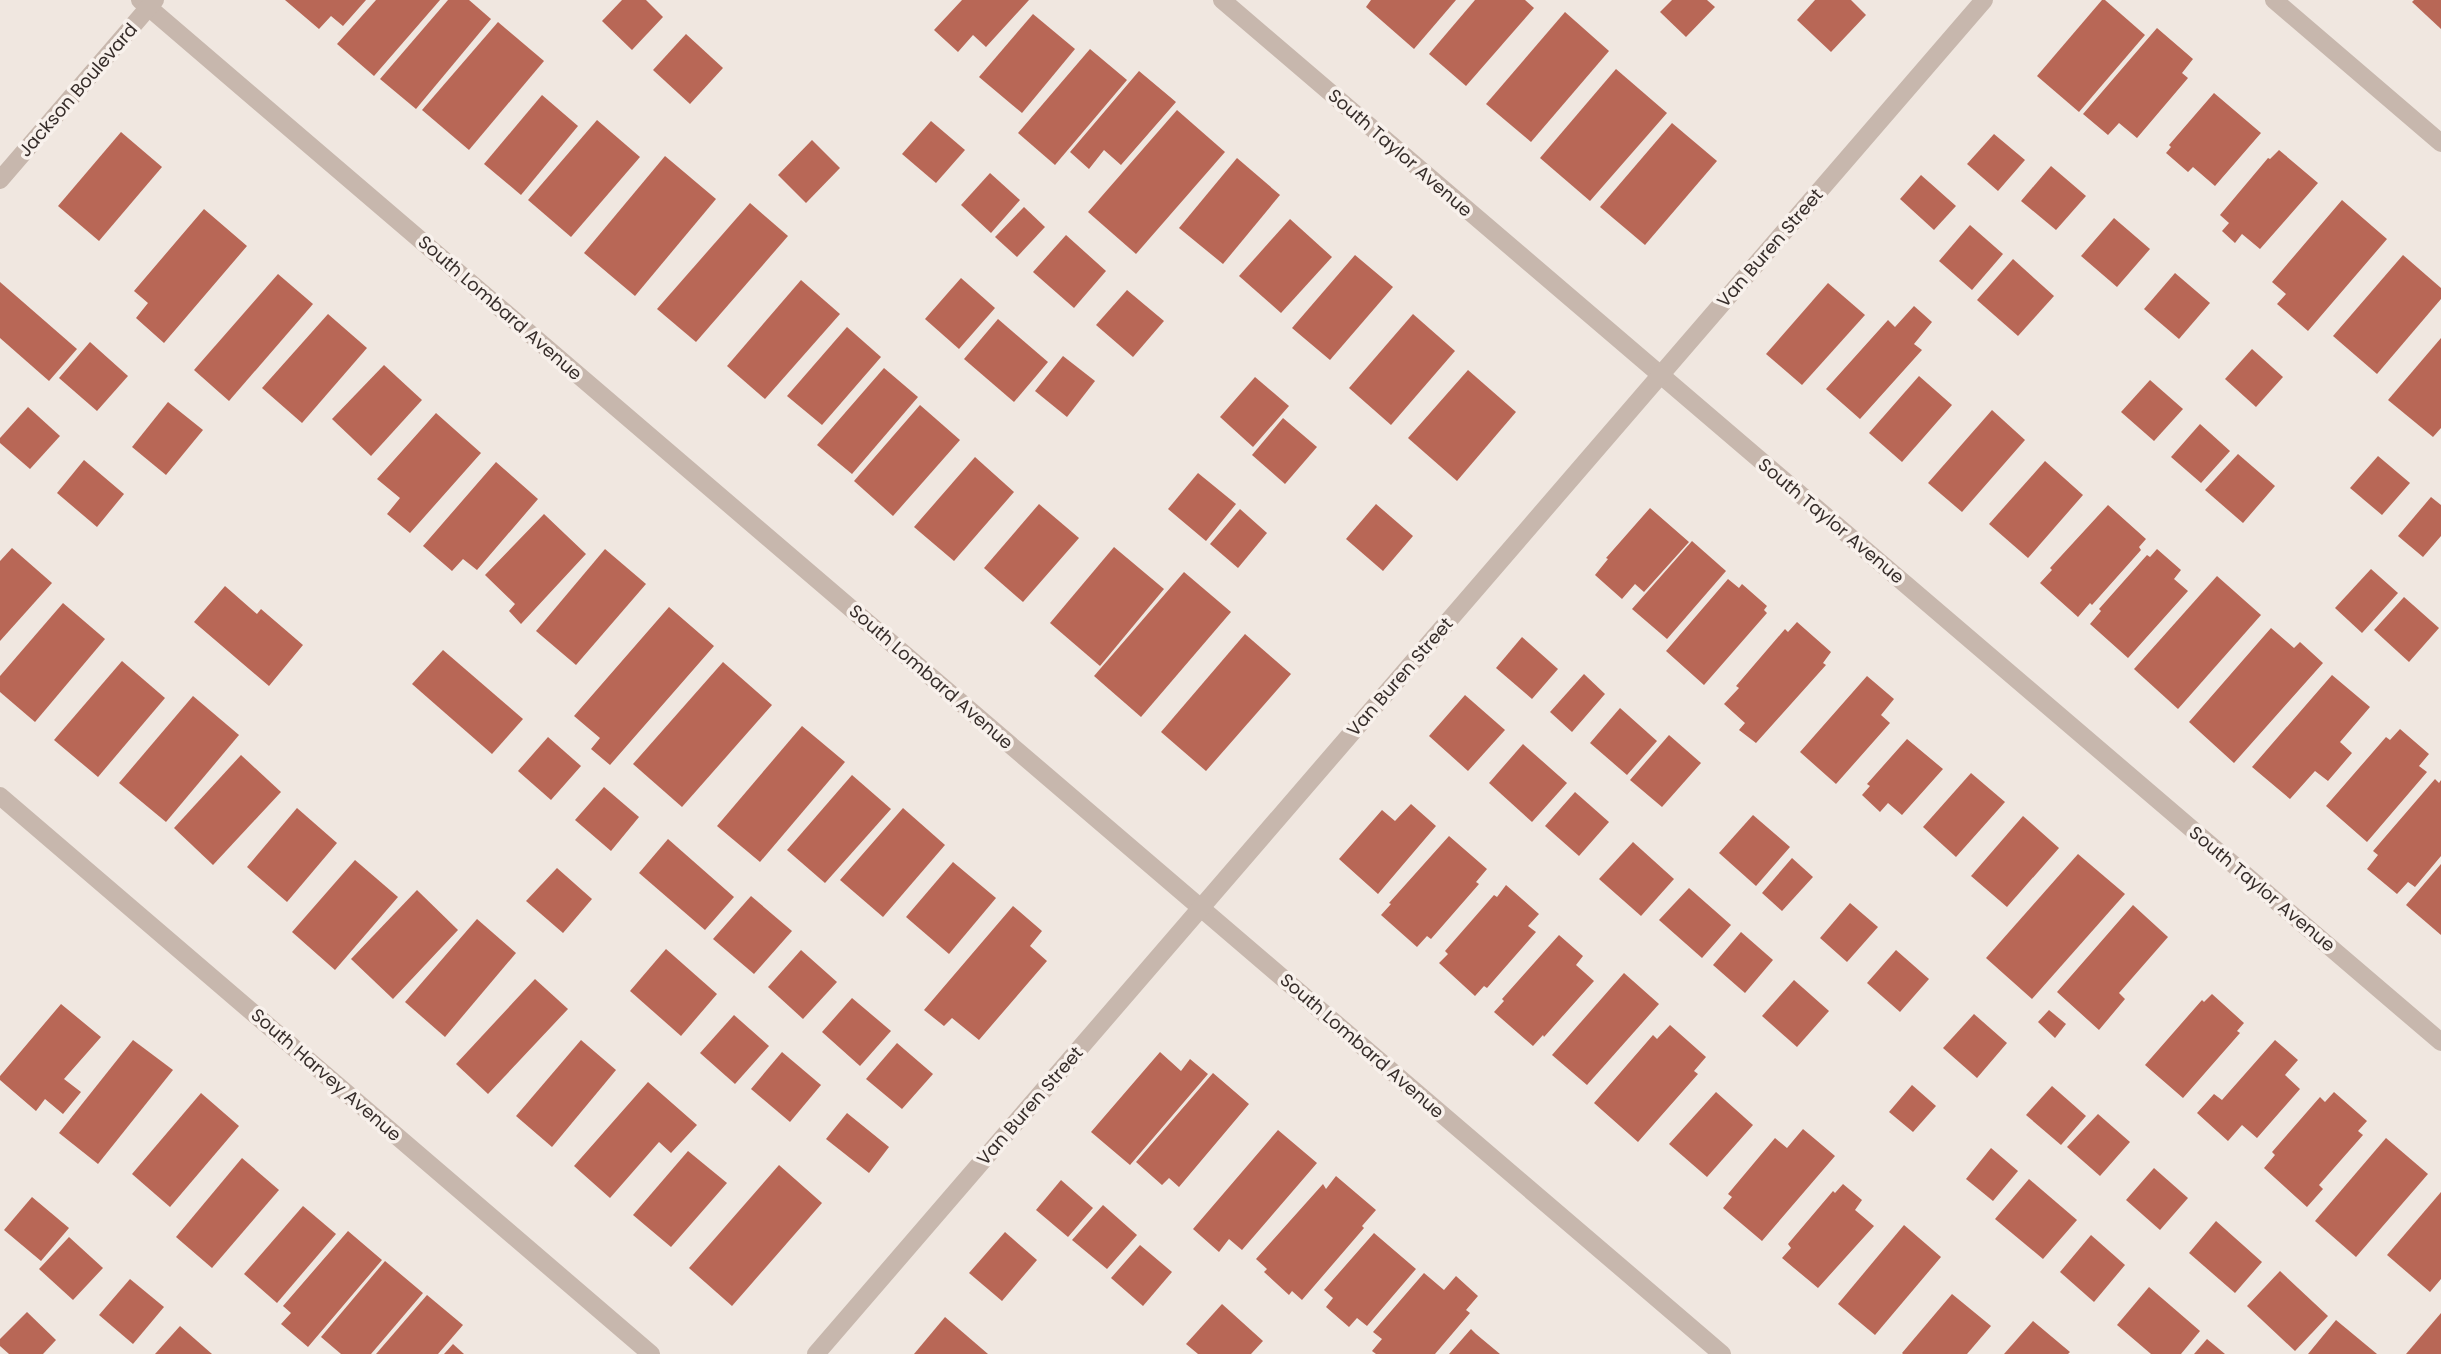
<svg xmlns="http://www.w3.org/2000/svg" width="2441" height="1354" viewBox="0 0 2441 1354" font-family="Poppins,sans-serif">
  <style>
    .building { fill: #b86756 }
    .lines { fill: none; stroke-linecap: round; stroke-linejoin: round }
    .minor { stroke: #c7b7ad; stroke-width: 18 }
    .labels { text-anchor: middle; stroke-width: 7; stroke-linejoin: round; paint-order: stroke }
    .street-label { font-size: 18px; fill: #362d2a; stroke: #f8f1ec }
  </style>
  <rect width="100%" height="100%" fill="#f0e7e0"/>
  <g class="building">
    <path d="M285,0H366L343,26L331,16L319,29Z"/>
    <path d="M376,0H440L374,76L337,44Z"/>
    <path d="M448,0H469L491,19L416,109L380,79Z"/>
    <path d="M622,0H646L663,17L632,50L602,21Z"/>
    <path d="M962,0H1029L986,47L973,35L958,52L934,30Z"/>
    <path d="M1371,0H1456L1414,49L1366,7Z"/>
    <path d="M1475,0H1525L1534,8L1466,86L1429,54Z"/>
    <path d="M1672,0H1707L1715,7L1686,37L1660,12Z"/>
    <path d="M1815,0H1851L1866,15L1831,52L1797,20Z"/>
    <path d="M2102,0H2105L2145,35L2079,112L2037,76Z"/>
    <path d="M2414,0H2441V29L2412,2Z"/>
    <path d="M1565,12L1609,51L1531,142L1486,104Z"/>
    <path d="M1033,14L1075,49L1022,113L979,77Z"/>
    <path d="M498,22L544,61L469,150L422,110Z"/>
    <path d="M2157,28L2193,59L2182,73L2188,78L2137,138L2119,123L2108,135L2083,114Z"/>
    <path d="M686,34L723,68L690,104L653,70Z"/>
    <path d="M1090,49L1127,80L1055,165L1018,133Z"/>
    <path d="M1616,69L1667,113L1590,201L1540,158Z"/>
    <path d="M1139,71L1176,102L1121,165L1104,150L1089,169L1070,152Z"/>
    <path d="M2214,93L2261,133L2215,186L2193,167L2188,172L2166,153L2171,147L2169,145Z"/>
    <path d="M542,95L578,126L521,195L484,164Z"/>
    <path d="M1177,110L1225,152L1136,254L1088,212Z"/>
    <path d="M597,120L640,157L571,237L528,200Z"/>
    <path d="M931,121L965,150L936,183L902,154Z"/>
    <path d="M1672,123L1717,161L1645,245L1600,207Z"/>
    <path d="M121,132L162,167L99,241L58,206Z"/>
    <path d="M1994,134L2025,160L1998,191L1967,164Z"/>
    <path d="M812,140L840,168L806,203L778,175Z"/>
    <path d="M2279,150L2318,183L2260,249L2242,234L2235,243L2222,231L2229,223L2220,215L2268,158L2270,159Z"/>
    <path d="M665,156L716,199L635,296L584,253Z"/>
    <path d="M1237,158L1280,195L1223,264L1179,228Z"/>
    <path d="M2051,166L2086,196L2056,230L2021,201Z"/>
    <path d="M990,173L1020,200L991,233L961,205Z"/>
    <path d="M1921,175L1956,206L1934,230L1900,199Z"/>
    <path d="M2342,200L2387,239L2308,331L2277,304L2286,294L2272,282Z"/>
    <path d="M750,203L788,236L696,342L657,309Z"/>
    <path d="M1024,207L1045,227L1017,257L995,237Z"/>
    <path d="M204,209L247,246L164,343L136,318L148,303L134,291Z"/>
    <path d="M2114,218L2150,249L2117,287L2081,256Z"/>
    <path d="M1290,219L1332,257L1281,313L1239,276Z"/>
    <path d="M1970,225L2003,254L1972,290L1939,261Z"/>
    <path d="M1066,235L1106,271L1074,308L1033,272Z"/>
    <path d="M1355,255L1393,287L1330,360L1292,328Z"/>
    <path d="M2403,255L2441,288V299L2377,374L2333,336Z"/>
    <path d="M2013,259L2054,296L2018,336L1977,300Z"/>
    <path d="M2175,273L2210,303L2179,339L2144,309Z"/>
    <path d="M278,274L313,304L229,401L194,370Z"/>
    <path d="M961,278L995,308L959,349L925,319Z"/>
    <path d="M801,280L840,314L765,399L727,366Z"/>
    <path d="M0,282L77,349L49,381L0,338Z"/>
    <path d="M1828,283L1865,315L1802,385L1766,354Z"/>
    <path d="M1127,290L1164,321L1133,357L1096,325Z"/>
    <path d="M1914,306L1932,322L1914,344L1922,350L1860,419L1826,389L1888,320L1895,327Z"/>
    <path d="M328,314L367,348L302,423L262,388Z"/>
    <path d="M1413,314L1455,351L1391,425L1349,388Z"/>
    <path d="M998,319L1048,362L1014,402L964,359Z"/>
    <path d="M847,327L881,357L822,425L787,396Z"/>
    <path d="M2441,338V428L2433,437L2388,400Z"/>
    <path d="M90,342L128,376L97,411L59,378Z"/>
    <path d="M2252,349L2283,377L2256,407L2225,379Z"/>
    <path d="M1063,356L1095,381L1067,417L1035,391Z"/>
    <path d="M384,365L422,400L371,456L332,419Z"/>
    <path d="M884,368L918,397L852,474L817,445Z"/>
    <path d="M1468,370L1516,412L1457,481L1408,438Z"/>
    <path d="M1919,376L1952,405L1902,462L1869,433Z"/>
    <path d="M1255,377L1289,406L1253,447L1220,417Z"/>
    <path d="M2150,380L2183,409L2154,441L2121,412Z"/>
    <path d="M168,402L203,430L166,475L132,447Z"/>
    <path d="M920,405L960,440L893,516L854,481Z"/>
    <path d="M28,407L60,436L30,469L0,443V438Z"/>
    <path d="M1992,410L2025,440L1962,512L1928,483Z"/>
    <path d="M436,413L481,453L410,533L387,514L400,498L377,479Z"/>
    <path d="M1283,418L1317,447L1285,484L1252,455Z"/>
    <path d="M2200,424L2230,451L2201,483L2171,457Z"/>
    <path d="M2238,454L2275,486L2243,523L2205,490Z"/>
    <path d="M2378,456L2410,483L2382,515L2350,488Z"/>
    <path d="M975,457L1014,492L954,561L914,527Z"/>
    <path d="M84,460L124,494L97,527L57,493Z"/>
    <path d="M2045,461L2083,495L2028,558L1989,524Z"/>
    <path d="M496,462L538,499L477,570L463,559L452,571L423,546Z"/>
    <path d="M1198,473L1236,504L1206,541L1168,509Z"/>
    <path d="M2431,497L2441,505V536L2423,557L2398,536Z"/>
    <path d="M1039,504L1079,538L1023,602L984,568Z"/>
    <path d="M1376,504L1413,536L1383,571L1346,539Z"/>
    <path d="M2108,505L2146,539L2139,547L2141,550L2092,605L2090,603L2078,617L2040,583L2052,570L2050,568Z"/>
    <path d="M1650,508L1689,542L1644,592L1635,584L1622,599L1595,575L1608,559L1606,558Z"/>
    <path d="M1240,509L1267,533L1238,568L1210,544Z"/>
    <path d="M544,514L586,554L521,624L509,611L515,604L485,575Z"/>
    <path d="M1692,541L1726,571L1667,639L1632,609Z"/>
    <path d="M1114,547L1164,589L1100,666L1050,623Z"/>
    <path d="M12,548L52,583L0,641V561Z"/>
    <path d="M605,549L646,584L576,665L536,631Z"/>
    <path d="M2157,549L2181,570L2174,579L2188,591L2128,658L2090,624L2101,611L2099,609L2147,555L2150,557Z"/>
    <path d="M2371,569L2398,593L2362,633L2335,608Z"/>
    <path d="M1184,572L1231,612L1141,717L1094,676Z"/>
    <path d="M2217,576L2261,615L2178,709L2134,669Z"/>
    <path d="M1728,579L1739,588L1742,584L1767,606L1764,610L1767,613L1704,685L1666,651Z"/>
    <path d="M225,586L257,614L261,609L303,645L269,686L194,622Z"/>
    <path d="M2404,597L2439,628L2409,662L2374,630Z"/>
    <path d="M63,603L105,639L35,722L0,692V676Z"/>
    <path d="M669,607L714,646L610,765L591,749L600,738L574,716Z"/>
    <path d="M1797,622L1831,652L1823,663L1826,665L1756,743L1739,730L1745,723L1724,704L1739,688L1736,686L1785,629L1788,632Z"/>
    <path d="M2271,628L2294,648L2300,642L2323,663L2234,763L2189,722Z"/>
    <path d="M1245,634L1291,674L1206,771L1161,732Z"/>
    <path d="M1522,637L1558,669L1532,699L1496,668Z"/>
    <path d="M443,650L523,719L492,754L412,684Z"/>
    <path d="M122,661L165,698L98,777L54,740Z"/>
    <path d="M723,662L772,705L682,807L633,764Z"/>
    <path d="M1584,674L1605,694L1572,732L1550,712Z"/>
    <path d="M2332,675L2370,707L2340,742L2352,753L2328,781L2315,771L2290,799L2252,767Z"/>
    <path d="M1867,676L1894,699L1881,715L1890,723L1836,784L1800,752Z"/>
    <path d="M1465,695L1505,730L1468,771L1429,736Z"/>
    <path d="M193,696L239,735L166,822L119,783Z"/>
    <path d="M1620,708L1657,741L1627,775L1590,743Z"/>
    <path d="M802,726L845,762L760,862L717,826Z"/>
    <path d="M2400,729L2429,754L2419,766L2427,772L2367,842L2326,806L2386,737L2390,740Z"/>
    <path d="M1669,735L1701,763L1662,807L1630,780Z"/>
    <path d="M548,737L581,766L551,800L518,771Z"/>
    <path d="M1907,739L1943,769L1902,815L1888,803L1880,812L1862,795L1870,786L1867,784Z"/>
    <path d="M1523,744L1567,783L1532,822L1489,783Z"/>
    <path d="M241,755L281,792L213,865L174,828Z"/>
    <path d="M1971,773L2005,802L1956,857L1923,827Z"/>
    <path d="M852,775L891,809L825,883L787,850Z"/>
    <path d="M2435,779L2439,783L2441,780V856L2415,887L2408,882L2397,894L2367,869L2378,855L2373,851Z"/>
    <path d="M604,787L639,817L611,851L575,820Z"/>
    <path d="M1575,792L1609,822L1579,856L1545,826Z"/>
    <path d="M1411,804L1436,826L1378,894L1339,859L1382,810L1395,821Z"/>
    <path d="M297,808L337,843L287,902L247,867Z"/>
    <path d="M903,808L945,845L883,917L840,880Z"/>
    <path d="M1753,815L1790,847L1756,886L1719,853Z"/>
    <path d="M2023,816L2059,848L2007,907L1971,876Z"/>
    <path d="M1449,836L1487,869L1476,882L1479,884L1431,939L1427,936L1417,947L1381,915L1391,904L1389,903Z"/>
    <path d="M668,839L734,897L705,930L639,873Z"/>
    <path d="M1633,842L1674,879L1641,916L1599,879Z"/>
    <path d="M2078,854L2125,894L2032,999L1986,958Z"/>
    <path d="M1792,858L1813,877L1782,911L1762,893Z"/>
    <path d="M355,860L398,897L335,970L292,932Z"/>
    <path d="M953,862L996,898L949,954L906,917Z"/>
    <path d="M2441,864V935L2406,905Z"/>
    <path d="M557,868L592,899L563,933L526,901Z"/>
    <path d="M1506,885L1539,914L1528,926L1536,932L1487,988L1484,986L1475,996L1439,963L1448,954L1445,951L1494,895L1497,897Z"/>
    <path d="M1689,888L1731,925L1702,958L1659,920Z"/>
    <path d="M417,890L458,930L393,999L351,959Z"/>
    <path d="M751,896L792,931L754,974L713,939Z"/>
    <path d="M1850,903L1878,927L1847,962L1820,938Z"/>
    <path d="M2133,905L2168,937L2119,993L2125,999L2099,1030L2057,992Z"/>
    <path d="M1013,906L1042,931L1030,946L1047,961L979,1040L952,1018L944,1026L924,1010Z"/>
    <path d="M477,919L516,953L445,1037L405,1002Z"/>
    <path d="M1741,932L1773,960L1745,993L1713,965Z"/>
    <path d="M1559,935L1583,956L1576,965L1594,981L1544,1037L1543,1035L1533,1046L1494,1012L1504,1001L1502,999Z"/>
    <path d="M666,949L717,994L681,1036L630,991Z"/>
    <path d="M801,950L837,982L803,1019L768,987Z"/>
    <path d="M1896,950L1929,979L1900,1012L1867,983Z"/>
    <path d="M1624,973L1659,1004L1587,1085L1552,1055Z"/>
    <path d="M535,979L568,1009L488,1094L456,1064Z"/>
    <path d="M1794,980L1829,1011L1797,1047L1762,1016Z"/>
    <path d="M2212,994L2244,1023L2237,1031L2240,1033L2183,1098L2145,1065L2202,1000L2204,1002Z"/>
    <path d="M852,998L891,1031L860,1066L822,1032Z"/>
    <path d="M61,1004L101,1037L64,1079L81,1092L63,1114L45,1099L36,1111L0,1080V1076Z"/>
    <path d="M2049,1010L2066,1024L2055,1038L2038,1022Z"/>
    <path d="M1974,1014L2007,1043L1977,1078L1943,1048Z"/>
    <path d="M734,1015L769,1046L735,1084L700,1053Z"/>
    <path d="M1670,1025L1706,1057L1694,1071L1698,1074L1638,1142L1594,1103L1653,1035L1657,1039Z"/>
    <path d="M133,1040L173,1070L98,1164L59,1133Z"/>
    <path d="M581,1040L616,1070L552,1147L516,1116Z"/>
    <path d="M2275,1040L2298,1060L2285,1075L2300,1089L2257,1138L2242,1125L2228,1141L2197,1113L2214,1094L2222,1100Z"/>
    <path d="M897,1043L933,1074L902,1109L866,1079Z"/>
    <path d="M782,1052L821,1085L790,1122L751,1089Z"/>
    <path d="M1160,1052L1181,1071L1190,1059L1208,1074L1130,1165L1091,1132Z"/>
    <path d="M1213,1073L1249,1104L1179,1187L1169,1178L1162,1185L1136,1162Z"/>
    <path d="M648,1082L697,1125L671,1153L659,1142L610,1198L574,1166Z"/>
    <path d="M1912,1085L1936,1106L1913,1132L1889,1112Z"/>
    <path d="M2052,1086L2086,1116L2061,1145L2026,1115Z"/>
    <path d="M1716,1092L1753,1125L1707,1177L1669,1144Z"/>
    <path d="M2334,1092L2367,1121L2358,1131L2363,1135L2319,1185L2323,1189L2307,1207L2264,1168L2275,1155L2272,1152L2320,1097L2325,1102Z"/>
    <path d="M201,1093L239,1126L170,1207L132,1174Z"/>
    <path d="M847,1113L889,1147L869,1173L826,1139Z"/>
    <path d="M2098,1114L2130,1142L2100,1176L2067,1147Z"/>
    <path d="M1803,1129L1835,1156L1762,1241L1723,1208L1732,1197L1728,1194L1775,1138L1787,1148Z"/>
    <path d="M1278,1130L1317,1163L1242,1250L1229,1239L1219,1252L1193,1229Z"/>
    <path d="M2386,1138L2428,1174L2356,1257L2315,1221Z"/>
    <path d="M1991,1148L2018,1171L1993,1201L1966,1179Z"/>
    <path d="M688,1151L727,1183L671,1247L633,1215Z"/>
    <path d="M242,1158L279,1190L212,1268L176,1237Z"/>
    <path d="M779,1165L822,1203L732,1306L689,1268Z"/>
    <path d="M2154,1168L2188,1198L2160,1230L2126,1200Z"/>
    <path d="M1336,1176L1376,1210L1362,1226L1364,1228L1302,1300L1292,1291L1289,1295L1264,1272L1267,1269L1256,1259L1323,1184L1326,1189Z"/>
    <path d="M2029,1179L2077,1220L2043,1259L1995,1219Z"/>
    <path d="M1061,1180L1093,1208L1068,1237L1036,1210Z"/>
    <path d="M1843,1184L1862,1200L1855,1210L1874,1226L1818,1288L1782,1258L1791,1248L1788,1244L1833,1191L1835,1193Z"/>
    <path d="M2441,1192V1279L2430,1292L2387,1255Z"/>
    <path d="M32,1197L69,1228L41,1261L4,1230Z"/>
    <path d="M1103,1205L1137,1235L1107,1269L1072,1240Z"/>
    <path d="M303,1206L336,1234L277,1303L244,1274Z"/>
    <path d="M2216,1221L2262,1262L2235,1293L2189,1253Z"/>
    <path d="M1904,1225L1941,1257L1875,1335L1838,1304Z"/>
    <path d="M348,1231L382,1260L308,1347L281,1324L291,1313L283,1306Z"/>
    <path d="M1005,1232L1037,1260L1002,1301L969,1273Z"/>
    <path d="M1374,1233L1416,1269L1367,1326L1357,1318L1349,1327L1326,1307L1333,1298L1324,1290Z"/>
    <path d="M2091,1235L2125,1265L2094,1302L2060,1272Z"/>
    <path d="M69,1237L103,1268L73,1300L39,1269Z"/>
    <path d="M1140,1245L1172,1272L1143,1306L1111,1278Z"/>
    <path d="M385,1261L423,1293L371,1354H341L321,1337Z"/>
    <path d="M2280,1271L2328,1316L2295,1351L2247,1306Z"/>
    <path d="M1424,1273L1444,1290L1456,1276L1478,1296L1466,1310L1470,1313L1435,1354H1376L1372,1351L1382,1339L1373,1332Z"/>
    <path d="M130,1279L164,1307L133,1344L99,1315Z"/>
    <path d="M2149,1287L2200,1331L2181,1354H2151L2117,1325Z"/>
    <path d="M1952,1294L1991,1326L1967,1354H1903L1902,1353Z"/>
    <path d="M427,1295L463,1325L438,1354H376Z"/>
    <path d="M1222,1304L1263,1341L1251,1354H1198L1186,1344Z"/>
    <path d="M27,1312L56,1340L43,1354H9L0,1346V1339Z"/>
    <path d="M2441,1313V1354H2406Z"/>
    <path d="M945,1317L988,1354H914Z"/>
    <path d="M2336,1320L2377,1354H2308Z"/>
    <path d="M2033,1321L2070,1352L2068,1354H2004Z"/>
    <path d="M180,1326L212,1354H155Z"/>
    <path d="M1471,1329L1476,1334L1500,1354H1449Z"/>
    <path d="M2207,1339L2225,1354H2194Z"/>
    <path d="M453,1344L464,1354H444Z"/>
  </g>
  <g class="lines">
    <g class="minor">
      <path d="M140,0L1722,1354"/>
      <path d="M1222,0L2441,1042"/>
      <path d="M2274,0L2441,143"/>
      <path d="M0,180L155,0"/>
      <path d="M0,796L651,1354"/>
      <path d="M816,1354L1984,0"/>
    </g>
  </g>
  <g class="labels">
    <g class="street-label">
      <text transform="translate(78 90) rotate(-49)" y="6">Jackson Boulevard</text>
      <text transform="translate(1400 153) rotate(41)" y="6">South Taylor Avenue</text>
      <text transform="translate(1770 248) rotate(-49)" y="6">Van Buren Street</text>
      <text transform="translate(500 308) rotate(41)" y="6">South Lombard Avenue</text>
      <text transform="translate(1831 521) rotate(40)" y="6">South Taylor Avenue</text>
      <text transform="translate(931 677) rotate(41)" y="6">South Lombard Avenue</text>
      <text transform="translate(1400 677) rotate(-49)" y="6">Van Buren Street</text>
      <text transform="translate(2262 889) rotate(40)" y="6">South Taylor Avenue</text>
      <text transform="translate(1362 1046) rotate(41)" y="6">South Lombard Avenue</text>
      <text transform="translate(326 1075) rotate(41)" y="6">South Harvey Avenue</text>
      <text transform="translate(1030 1106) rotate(-49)" y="6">Van Buren Street</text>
    </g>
  </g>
</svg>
